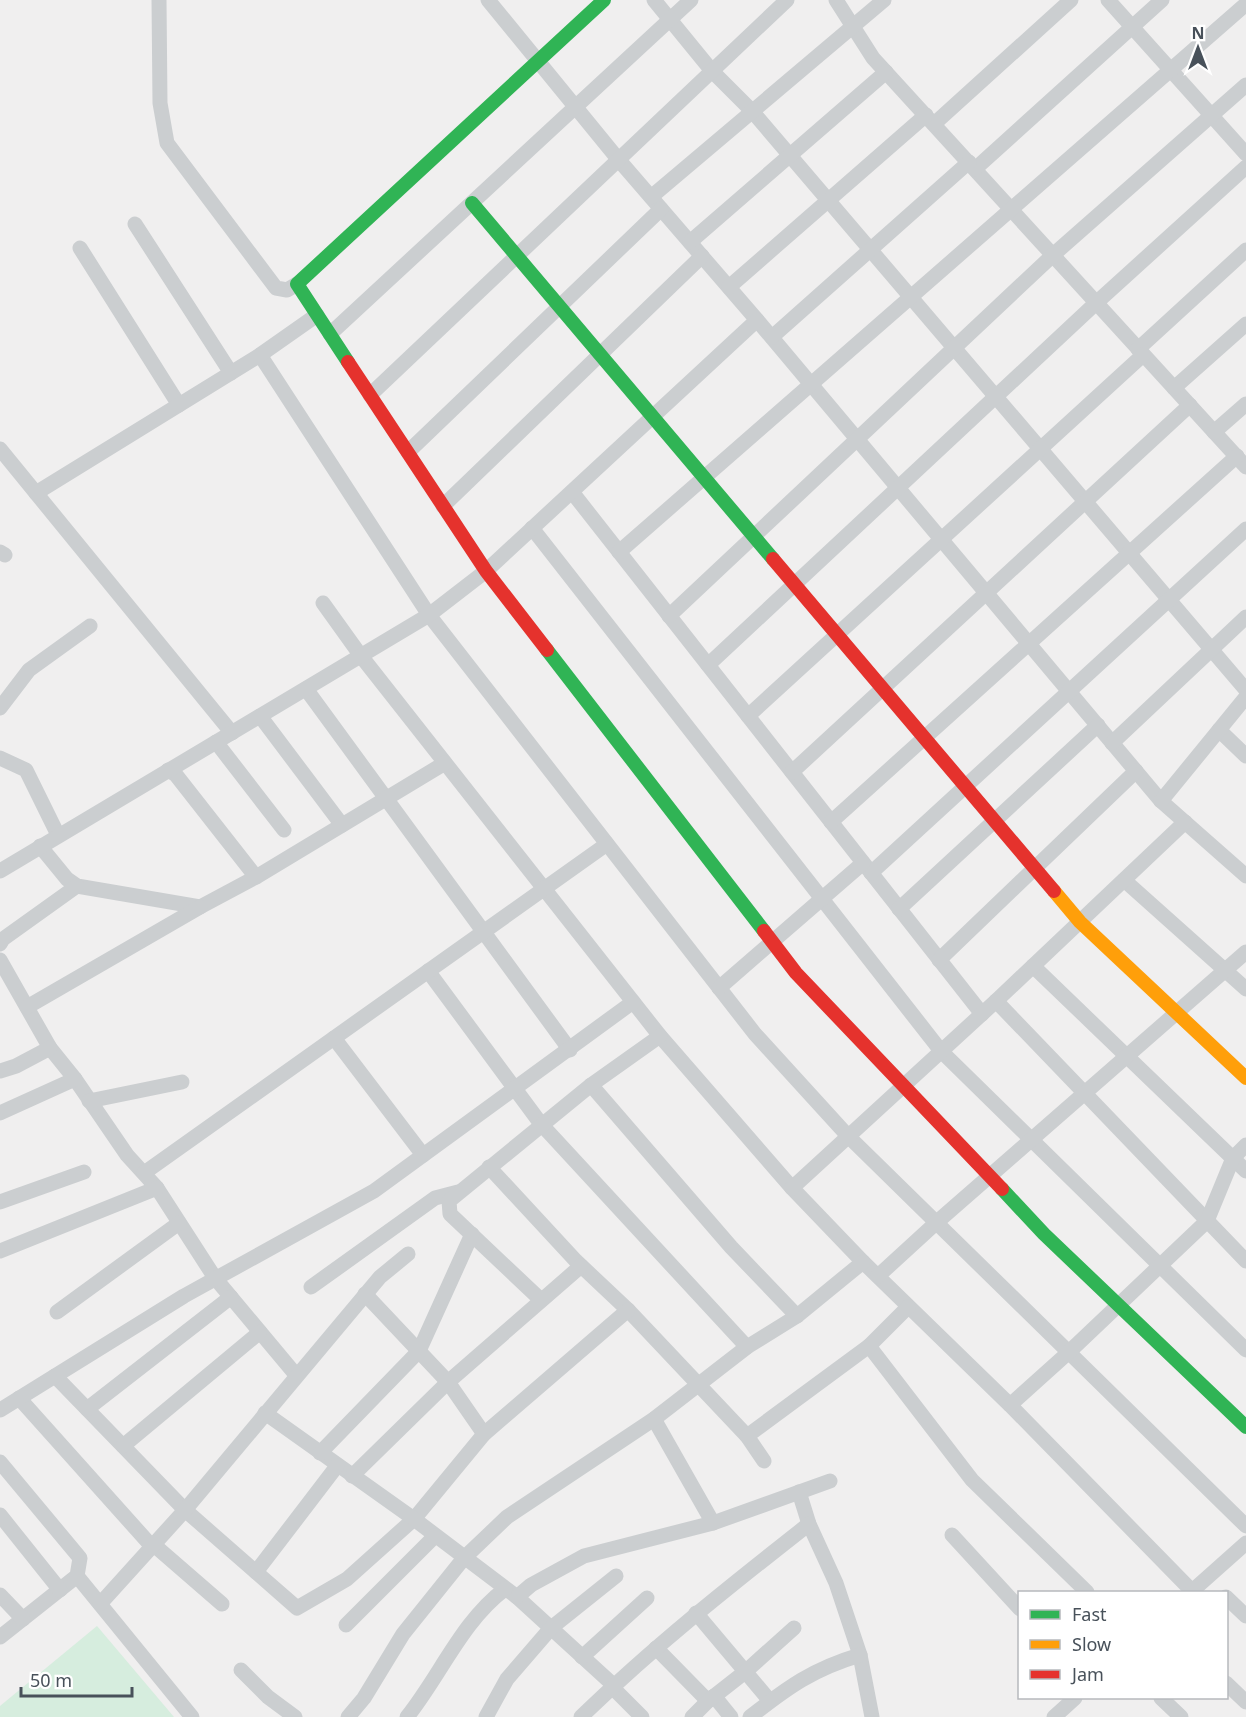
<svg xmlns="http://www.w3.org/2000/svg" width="1246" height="1717" viewBox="0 0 1246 1717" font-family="'Noto Sans',sans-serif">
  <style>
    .green { fill: #d6edde }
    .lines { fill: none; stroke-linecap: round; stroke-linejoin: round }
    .street { stroke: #cbced0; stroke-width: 15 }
    .fast { stroke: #30b455; stroke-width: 14 }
    .slow { stroke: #ff9f0a; stroke-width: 14 }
    .jam { stroke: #e5322d; stroke-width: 14 }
  </style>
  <rect width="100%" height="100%" fill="#f0efef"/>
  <path class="green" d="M97,1626L174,1717H0V1706Z"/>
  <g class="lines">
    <g class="street">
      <path d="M159,0L160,103L167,143L276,288L287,290L297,284"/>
      <path d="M488,0L618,159L757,320L1161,801L1246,876"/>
      <path d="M654,0L712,71L752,111L1246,690"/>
      <path d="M836,0L873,58L1246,467"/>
      <path d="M1108,0L1246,154"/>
      <path d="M934,124L1071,0"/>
      <path d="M975,169L1162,0"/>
      <path d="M651,197L884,0"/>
      <path d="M135,224L231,373"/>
      <path d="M690,242L886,72"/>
      <path d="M80,248L179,405"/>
      <path d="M729,287L926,115"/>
      <path d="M330,334L691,0"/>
      <path d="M772,337L969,162"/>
      <path d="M1138,349L1246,250"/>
      <path d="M260,355L429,615L755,1034L848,1136L1246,1526"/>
      <path d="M1174,388L1246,324"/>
      <path d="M370,395L787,0"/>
      <path d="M1214,432L1246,404"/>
      <path d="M0,449L232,733"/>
      <path d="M408,452L661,209"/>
      <path d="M572,492L982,1014"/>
      <path d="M36,493L260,355L317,315"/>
      <path d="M443,506L702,256"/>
      <path d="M532,528L941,1051L1246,1350"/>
      <path d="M0,552L5,555"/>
      <path d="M619,552L1246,4"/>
      <path d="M323,603L361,656L660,1036L792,1188L863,1262L1010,1405L1192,1591"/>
      <path d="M669,616L1053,255L1246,85"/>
      <path d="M708,665L1096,303L1246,167"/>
      <path d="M306,689L570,1050"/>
      <path d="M0,708L29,670L90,626"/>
      <path d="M260,716L342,825"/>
      <path d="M748,716L1143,355"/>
      <path d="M1219,730L1246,756"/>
      <path d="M216,742L284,830"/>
      <path d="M1112,743L1246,617"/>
      <path d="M0,758L26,770L58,835"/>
      <path d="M168,770L176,775L256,877"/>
      <path d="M792,772L1190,405"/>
      <path d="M1161,801L1246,697"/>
      <path d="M831,822L1237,456"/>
      <path d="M40,846L67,879L77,886L200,907L256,877L445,763"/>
      <path d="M0,871L429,615L486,571L757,320"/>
      <path d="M871,873L1246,529"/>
      <path d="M1124,880L1246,989"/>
      <path d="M899,909L1098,725"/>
      <path d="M0,944L3,939L77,886"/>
      <path d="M0,960L50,1048L75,1079L127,1155L157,1188L215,1278L296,1375"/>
      <path d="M939,960L1136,771"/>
      <path d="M1033,966L1246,1171"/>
      <path d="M428,971L541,1124L747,1347"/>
      <path d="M719,988L863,863"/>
      <path d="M996,1001L1246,1261"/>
      <path d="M27,1007L200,907"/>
      <path d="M334,1038L423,1155"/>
      <path d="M0,1071L16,1066L50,1048"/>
      <path d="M591,1085L731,1247L797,1316"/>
      <path d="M89,1101L182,1082"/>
      <path d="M0,1113L75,1079"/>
      <path d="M489,1167L576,1261L628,1310L747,1436L764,1461"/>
      <path d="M144,1173L607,844"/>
      <path d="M792,1188L996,1001L1185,822"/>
      <path d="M0,1202L84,1172"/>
      <path d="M0,1251L157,1188"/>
      <path d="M878,1276L937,1222L1246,952"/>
      <path d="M311,1287L435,1198L458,1192"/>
      <path d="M365,1294L448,1382L484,1434"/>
      <path d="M541,1300L450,1214L449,1201L591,1085L660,1036"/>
      <path d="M57,1312L179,1223"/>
      <path d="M869,1346L972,1480L1087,1592"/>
      <path d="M55,1376L185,1510L297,1608L347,1579L414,1519L484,1434L628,1310"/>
      <path d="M19,1398L147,1541L154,1545L222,1604"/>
      <path d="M1010,1405L1069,1352L1207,1221L1233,1158L1246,1145"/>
      <path d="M87,1409L231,1297"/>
      <path d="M0,1410L184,1296L374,1191L633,1002"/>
      <path d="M265,1413L414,1519L517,1597L609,1681L612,1687L642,1717"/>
      <path d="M654,1419L713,1523"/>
      <path d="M747,1436L869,1346L908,1307"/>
      <path d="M123,1446L260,1332"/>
      <path d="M320,1453L419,1351L472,1234"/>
      <path d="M0,1462L80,1558L77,1576L0,1637"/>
      <path d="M352,1476L448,1382L581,1266"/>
      <path d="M799,1492L809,1524L836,1583L860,1655L872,1717"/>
      <path d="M0,1515L60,1590"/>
      <path d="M952,1535L1020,1609"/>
      <path d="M256,1572L337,1466"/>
      <path d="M77,1576L192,1717"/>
      <path d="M1191,1592L1246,1543"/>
      <path d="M0,1595L23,1619"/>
      <path d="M517,1597L531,1585L584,1556L713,1523L830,1481"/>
      <path d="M1226,1597L1246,1616"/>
      <path d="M100,1604L185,1510L380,1277L408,1254"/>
      <path d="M696,1613L770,1701"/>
      <path d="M346,1625L435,1536"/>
      <path d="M656,1648L708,1701"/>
      <path d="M582,1657L647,1598"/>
      <path d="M241,1670L268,1697L295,1717"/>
      <path d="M1226,1683L1246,1702"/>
      <path d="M714,1696L731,1717"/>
      <path d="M1161,1698L1181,1717"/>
      <path d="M348,1717L364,1698L403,1634L464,1558L507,1517L654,1419L747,1347L797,1316L863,1262"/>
      <path d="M407,1717C440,1676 462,1621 505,1589"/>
      <path d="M486,1717L507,1679L551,1628L616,1576"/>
      <path d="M581,1717C653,1647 730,1586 809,1524"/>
      <path d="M692,1717L708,1701L745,1672L794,1628"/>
      <path d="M750,1717C788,1687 813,1669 860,1655"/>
      <path d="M1054,1717L1075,1698"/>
    </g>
    <g class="fast">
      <path d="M472,203L773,559"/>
      <path d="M348,362L297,284L604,0"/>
      <path d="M547,650L764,931"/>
      <path d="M1002,1189L1044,1234L1246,1427"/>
    </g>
    <path class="slow" d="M1054,891L1080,922L1246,1078"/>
    <g class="jam">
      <path d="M348,362L486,571L547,650"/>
      <path d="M773,559L1054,891"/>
      <path d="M764,931L796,973L1002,1189"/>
    </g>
  </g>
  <rect x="1018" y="1591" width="210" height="108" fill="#ffffff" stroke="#b6b9bd" stroke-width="1.5"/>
  <rect x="1030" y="1610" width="30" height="9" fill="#30b455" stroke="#b6b9bd" stroke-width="1.5"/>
  <text x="1072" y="1621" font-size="18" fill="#48515a">Fast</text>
  <rect x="1030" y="1640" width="30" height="9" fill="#ff9f0a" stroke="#b6b9bd" stroke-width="1.5"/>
  <text x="1072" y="1651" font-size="18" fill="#48515a">Slow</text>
  <rect x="1030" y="1670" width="30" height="9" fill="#e5322d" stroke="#b6b9bd" stroke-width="1.5"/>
  <text x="1072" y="1681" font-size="18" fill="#48515a">Jam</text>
  <g transform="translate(1198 48)" stroke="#ffffff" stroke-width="4.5" paint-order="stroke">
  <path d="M0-4.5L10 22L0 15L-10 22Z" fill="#48515a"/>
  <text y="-9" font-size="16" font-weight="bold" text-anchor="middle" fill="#48515a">N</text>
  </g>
  <path d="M21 1687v9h111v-9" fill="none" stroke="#48515a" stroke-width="3"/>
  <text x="30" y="1687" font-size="18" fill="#48515a" stroke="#ffffff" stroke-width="4.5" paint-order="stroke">50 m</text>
</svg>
